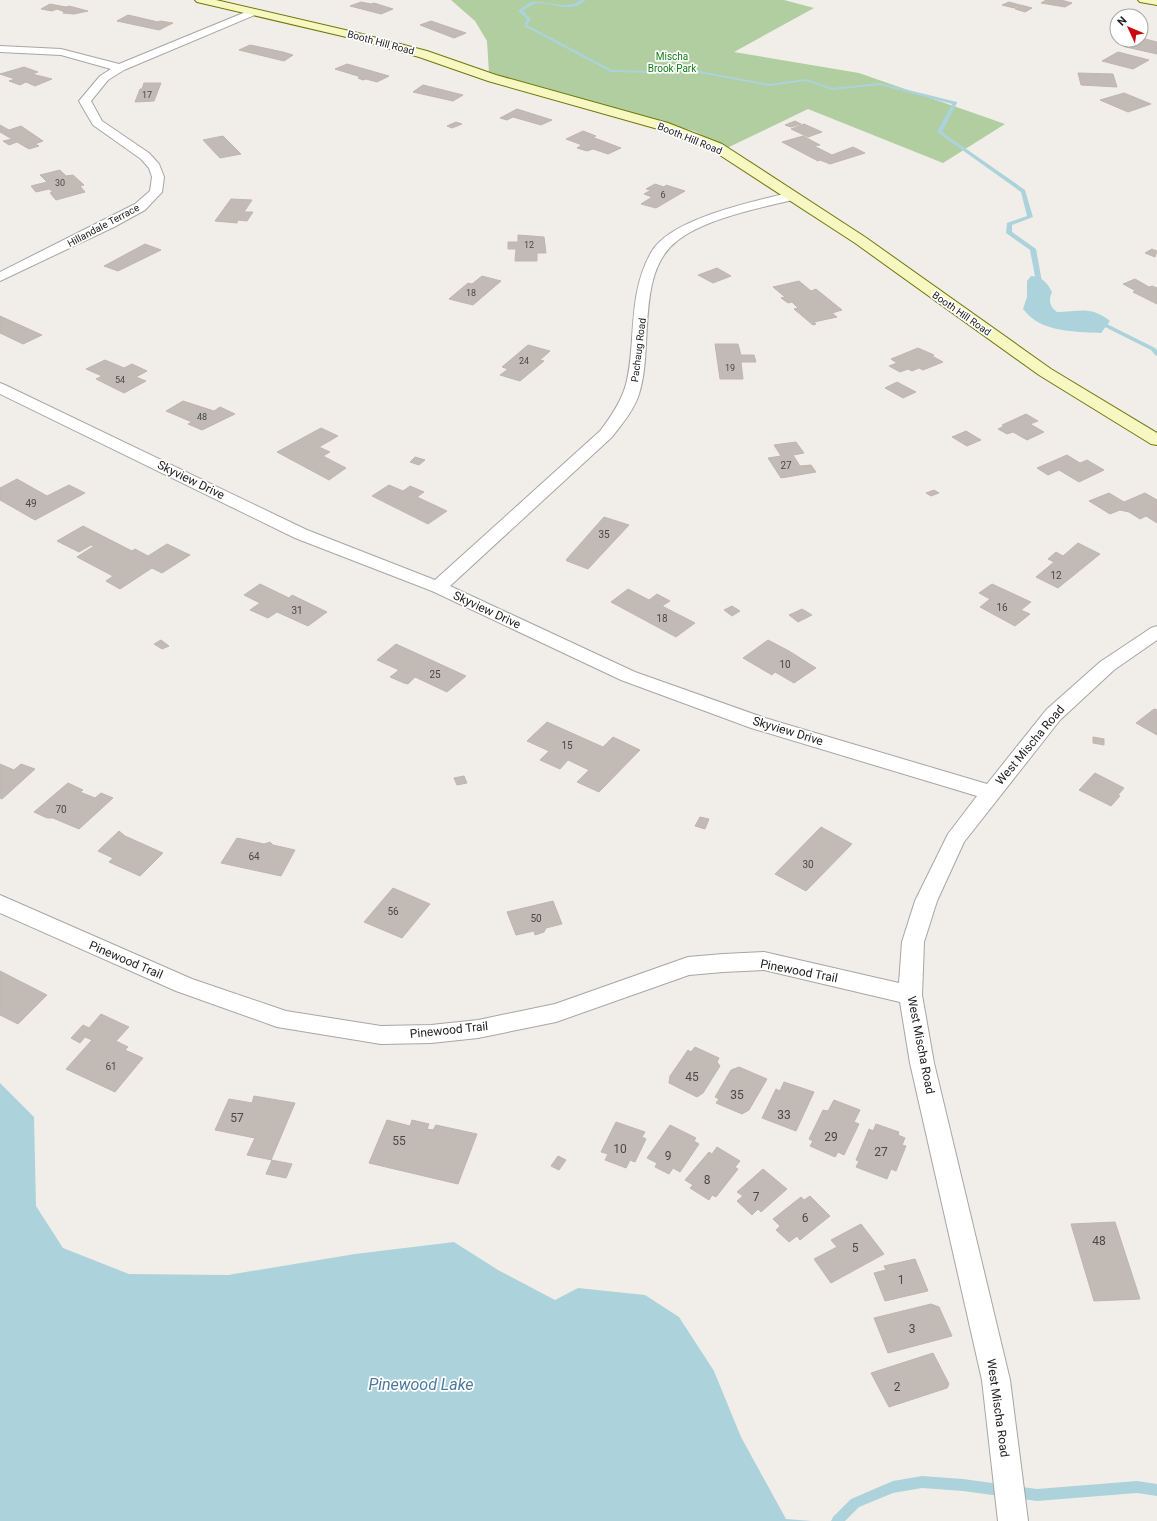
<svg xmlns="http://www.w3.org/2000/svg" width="1157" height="1521" viewBox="0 0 1157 1521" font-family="Roboto,sans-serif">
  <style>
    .forest { fill: #b0cea0 }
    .water { fill: #acd3dc }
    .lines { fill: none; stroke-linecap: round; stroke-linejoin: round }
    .stream { fill: #acd3dc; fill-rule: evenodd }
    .building { fill: #c2bab5; stroke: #c2b5ac }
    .street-casing { stroke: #a6a6a6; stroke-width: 2 }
    .secondary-casing { stroke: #6f770b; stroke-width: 2 }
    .street { fill: #fff; fill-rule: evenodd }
    .secondary { fill: #f7f7c1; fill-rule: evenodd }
    .labels { text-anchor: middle; stroke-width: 3.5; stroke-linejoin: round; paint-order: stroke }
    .far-number-label { font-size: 9px; fill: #4a4847 }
    .far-street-label { font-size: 10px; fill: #222; stroke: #fff }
    .far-park-label { font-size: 10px; fill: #127e16; stroke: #fff }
    .number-label { font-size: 10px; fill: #4a4847 }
    .street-label { font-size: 12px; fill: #222; stroke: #fff }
    .near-number-label { font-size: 12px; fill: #4a4847 }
    .near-water-label { font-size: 16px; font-style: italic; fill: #4b789e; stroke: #fff }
  </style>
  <rect width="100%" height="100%" fill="#f1eee9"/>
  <path class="forest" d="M451,0H784L814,8L734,52L859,73L1005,124L943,163L808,109L727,148L694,131L489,73L487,41L475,21Z"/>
  <g class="water">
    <path d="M1031,276C1043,277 1047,283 1052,292C1048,300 1050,307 1057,312C1078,312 1090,305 1110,321L1101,333C1081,332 1048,332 1032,318C1029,316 1026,312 1023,309L1027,297V281Z"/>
    <path d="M0,1083L34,1117L36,1206L63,1248L129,1274L228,1275L355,1254L454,1242L498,1270L555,1300L578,1288L645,1295L679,1317L714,1371L741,1437L786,1519L812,1521H0Z"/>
  </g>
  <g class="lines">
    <g class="stream">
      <path d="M581,0H586C568,16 552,0 534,4C530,6 526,9 523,11L531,19L527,25L612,70L649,71L672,66L769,84L806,79L832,88L880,83L957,102V103L942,132L1025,190L1033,217L1012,225V232L1036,249L1043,287L1040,289L1037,287L1030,250L1006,233L1007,223L1027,216L1021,192L937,132L952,104L880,85L832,90L806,81L769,86L672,68L649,73L611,72L524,26L527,19L518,11C522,8 527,4 531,2C549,0 565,11 581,0Z"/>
      <path d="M1097,319L1155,348L1157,350V356L1155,355L1151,350L1095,322L1094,321Z"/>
      <path d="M922,1476L963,1479L1037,1489L1137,1481L1157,1484V1496L1137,1493L1037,1501L963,1491L922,1488L893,1493L859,1507L845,1521H831L833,1517L851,1499L893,1481Z"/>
    </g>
  </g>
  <g class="building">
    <path d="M1046,0H1061L1072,3L1065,7L1041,3Z"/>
    <path d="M361,2L371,4L374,3L393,9L381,14L350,6Z"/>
    <path d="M1009,2L1020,5L1014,8L1002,5Z"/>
    <path d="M50,4L66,7L69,6L88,11L74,14L63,13L65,12L57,9L52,11L41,9Z"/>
    <path d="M1021,5L1032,8L1025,12L1015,9Z"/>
    <path d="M128,15L158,22L160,21L173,23L159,30L117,21Z"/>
    <path d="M431,21L466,33L454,38L420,25Z"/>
    <path d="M1141,38L1157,42V54L1126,47L1135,40H1141Z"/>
    <path d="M250,45L283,52L293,55L284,61L239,50Z"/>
    <path d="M1118,52L1149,60L1133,69L1102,61Z"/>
    <path d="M347,64L389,76L377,82L366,79L363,80L358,78L361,77L335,69Z"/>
    <path d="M24,67L38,72L32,74L52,79L35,86L26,82L20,85L9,81L15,79L0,74Z"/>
    <path d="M1078,73L1113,74L1117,87L1081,85Z"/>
    <path d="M144,83H161L154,101L135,102L140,89H142Z"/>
    <path d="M423,85L463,95L453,101L413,92Z"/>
    <path d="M1124,93L1151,104L1128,112L1100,100Z"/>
    <path d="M517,109L552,120L541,125L513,117L507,120L500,118Z"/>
    <path d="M795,121L801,124L791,127L785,125Z"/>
    <path d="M456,122L462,124L452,128L447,126Z"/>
    <path d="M804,124L822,132L808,137L791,129Z"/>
    <path d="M0,125L9,130L21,126L43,141L35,144L39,146L29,149L17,142L9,145L3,141L12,139L0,132Z"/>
    <path d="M583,131L596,136L592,137L621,148L608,154L593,149L587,151L577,148L582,145L566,139Z"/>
    <path d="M223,136L241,154L220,158L203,140Z"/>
    <path d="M803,136L820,145L814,146L832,155L853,147L865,153L830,164L820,160L818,161L782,142Z"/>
    <path d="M60,170L66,176L73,175L84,185L80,186L85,192L56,200L50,193L53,192L49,189L36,192L31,186L47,182L40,175Z"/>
    <path d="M655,184L664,187L666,185L685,191L656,208L641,204L652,197L644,194L651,190L646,189Z"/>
    <path d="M231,199L252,200L244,212H253L247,221L238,220L237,223L215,221Z"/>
    <path d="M518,235L544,237L546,253H537V261H515L516,249H508V242H518Z"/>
    <path d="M145,244L161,250L118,271L104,266Z"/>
    <path d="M1152,249L1157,251L1155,257L1145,253Z"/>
    <path d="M717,268L731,276L713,283L698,275Z"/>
    <path d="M482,276L501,281L473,305L449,299L468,283L472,284Z"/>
    <path d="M1135,279L1149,287L1152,286L1157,288V304L1133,292L1136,291L1123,284Z"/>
    <path d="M799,281L811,291L816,289L842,310L832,313L837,317L814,322L816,324L813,325L794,309L798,308L792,302L788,303L781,298L785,297L773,287Z"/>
    <path d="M0,316L42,335L23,344L0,333Z"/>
    <path d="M715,344H738L741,355H754L756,362H741L743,379H720Z"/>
    <path d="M528,345L550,351L540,360L544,361L520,381L500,375L508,369L502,367Z"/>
    <path d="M918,348L934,355L932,356L943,362L923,370L919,368L912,371L908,369L900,372L889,366L897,363L891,359Z"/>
    <path d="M105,360L124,368L132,364L147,371L136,377L146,381L124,393L96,379L102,376L86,369Z"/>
    <path d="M897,382L916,392L903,398L885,388Z"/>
    <path d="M183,401L214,411L220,407L235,414L202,430L188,424L192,422L166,411Z"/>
    <path d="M1026,414L1038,421L1030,424L1044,432L1027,440L1013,432L1007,434L998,429L1004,426L1002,425Z"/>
    <path d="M321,428L338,436L319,447L330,452L323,456L346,468L329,480L277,452Z"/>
    <path d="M966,431L981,440L967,446L952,437Z"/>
    <path d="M796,442L804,453L793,455L800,466L811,465L816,472L781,478L768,458L781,456L774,445Z"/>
    <path d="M1067,455L1080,463L1087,460L1104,470L1079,482L1059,470L1048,475L1037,468Z"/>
    <path d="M415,457L425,460L419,465L410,462Z"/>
    <path d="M17,479L47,496L69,485L85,493L35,520L0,500V488Z"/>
    <path d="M389,485L403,491L410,486L424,492L417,497L447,511L428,524L372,496Z"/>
    <path d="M934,490L939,493L931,496L926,493Z"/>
    <path d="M1109,493L1124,502L1145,493L1157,500V523L1146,516L1140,519L1129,512L1120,510L1110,514L1089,501Z"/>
    <path d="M604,517L629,525L588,569L567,561L566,560Z"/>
    <path d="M83,526L132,551L135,549L148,556L167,544L190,555L162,573L152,568L120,589L106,581L113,576L77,557L94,546L91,545L79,552L57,541Z"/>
    <path d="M1078,543L1100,554L1058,588L1036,577L1054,562L1048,559L1056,552L1063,556Z"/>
    <path d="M260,584L289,598L292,595L327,612L308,626L277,612L268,618L250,610L260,603L244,595Z"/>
    <path d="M992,584L1031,602L1021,610L1030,614L1015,626L980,607L990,599L979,593Z"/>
    <path d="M628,589L649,600L657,594L670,601L662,606L695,623L676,637L611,602Z"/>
    <path d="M732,606L740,611L732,616L724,610Z"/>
    <path d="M802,609L812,615L798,622L789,615Z"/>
    <path d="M161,640L169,646L162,649L154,644Z"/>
    <path d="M768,640L789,651L816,668L794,683L775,672L772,675L743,658Z"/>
    <path d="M396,644L466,676L447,692L415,677L408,684L404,683L390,677L399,670L377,660Z"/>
    <path d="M1154,709L1157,710V735L1136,723Z"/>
    <path d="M547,722L603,747L613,737L640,750L599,792L577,782L589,770L568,760L560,769L540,760L549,751L527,741Z"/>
    <path d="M1093,737L1104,739V745L1093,743Z"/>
    <path d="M0,764L14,770L21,764L35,769L2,799L0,798Z"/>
    <path d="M1095,773L1124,788L1118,795L1120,796L1111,806L1079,790Z"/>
    <path d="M464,776L467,783L457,785L454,778Z"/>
    <path d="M68,783L83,790L80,792L95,798L101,793L113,798L79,829L53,818H47L34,812Z"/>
    <path d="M700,817L709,819L705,829L695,826Z"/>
    <path d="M821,827L852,844L806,891L775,874Z"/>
    <path d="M119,831L125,836L163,853L140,876L109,862L113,858L98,851Z"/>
    <path d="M237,838L264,844L270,842L273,845L295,850L281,876L221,863Z"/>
    <path d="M393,888L430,904L402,938L364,922Z"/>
    <path d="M553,901L562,924L546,928L544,932L535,935L534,931L516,935L507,912Z"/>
    <path d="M0,971L47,995L18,1024L0,1015Z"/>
    <path d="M101,1014L129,1027L116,1041L128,1047L125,1050L143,1058L115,1092L66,1069L92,1040L85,1037L80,1043L71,1038L83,1025L89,1028Z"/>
    <path d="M695,1047L719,1058L717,1062L720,1066L703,1093L697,1097L669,1083L670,1076L688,1050L691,1052Z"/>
    <path d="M739,1067L767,1079L749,1110L742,1114L716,1103L719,1099L715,1097L731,1070Z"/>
    <path d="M784,1082L814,1092L796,1131L762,1118L776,1089L780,1091Z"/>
    <path d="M254,1096L295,1103L271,1160L292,1164L286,1178L266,1174L272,1160L247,1155L255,1138L215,1130L229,1099L252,1103Z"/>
    <path d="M834,1100L860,1110L854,1122L859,1124L844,1155L838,1152L835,1157L810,1146L813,1141L809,1139L823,1110L828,1111Z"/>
    <path d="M387,1120L410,1126L412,1120L429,1124L427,1129L433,1130L436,1125L477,1134L458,1184L369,1163Z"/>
    <path d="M616,1122L645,1132L642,1137L646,1139L635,1162L630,1160L626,1168L605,1160L608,1154L601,1152Z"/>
    <path d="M876,1124L899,1132L898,1135L905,1138L902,1145L906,1146L896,1171L891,1169L887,1179L856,1167L859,1161L856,1160L869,1129L873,1131Z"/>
    <path d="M670,1125L696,1138L694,1141L699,1144L680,1172L673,1168L669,1174L655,1167L657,1163L647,1158Z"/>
    <path d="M717,1147L740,1161L735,1167L738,1169L716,1197L712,1195L709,1200L690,1188L693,1185L685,1180L709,1152L712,1154Z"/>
    <path d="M558,1156L566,1160L559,1170L551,1166Z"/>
    <path d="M763,1169L787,1189L761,1212L758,1209L752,1215L737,1201L743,1196L737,1192Z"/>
    <path d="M810,1196L830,1216L800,1240L797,1236L789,1242L776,1230L780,1226L773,1219L801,1197L804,1200Z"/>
    <path d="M1115,1222L1140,1299L1094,1301L1071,1224Z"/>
    <path d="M861,1224L884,1254L831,1283L814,1259L837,1247L831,1240Z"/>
    <path d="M915,1259L928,1291L885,1301L874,1273L886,1270L884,1266Z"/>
    <path d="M931,1304L939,1307L952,1336L888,1353L874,1318Z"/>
    <path d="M933,1353L949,1384L947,1388L889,1407L871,1373Z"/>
  </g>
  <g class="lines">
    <g class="street-casing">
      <g id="street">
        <path d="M253,9L258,12L257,14L124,70L108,80L91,101L102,121L149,153L159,164L164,177L162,192L145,210L114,227L0,281V272L135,204L150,191L152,177L149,168L141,159L93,125L79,101L100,76L111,69L61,55L0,52V46L61,49L119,64Z"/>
        <path d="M792,192L796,193L798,196L796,199C761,208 706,218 677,241C635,273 654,349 639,394C634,410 622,424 612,437L450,586L635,672L765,718L987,784L1046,710L1100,662L1151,628L1157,626V640L1114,670L1060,720L964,842L937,901L924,942L922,995L934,1063L1010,1380L1028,1521H998L982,1380L910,1063L900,1002L764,970L723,972L689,975L556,1022L478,1038L431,1043L381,1044L277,1027L176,991L0,913V895L192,979L286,1011L381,1026L431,1025L478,1020L555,1004L688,957L723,954L764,952L899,983L902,942L915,901L948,834L977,796L751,728L621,680L432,591L295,538L0,394V383L5,385L307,530L435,580L600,431C627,396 629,381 632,339C634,308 636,278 652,251C672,218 756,201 792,192Z"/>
      </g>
    </g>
    <g class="secondary-casing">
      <g id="secondary">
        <path d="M195,0H216L358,33L427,51L496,75L668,123L722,144L865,237L1051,369L1157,433V445L1151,444L1039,375L855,243L712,150L658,129L488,81L419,57L355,39L197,2Z"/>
        <path d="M1138,0H1157V5L1140,2Z"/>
      </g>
    </g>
    <use href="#street" class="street"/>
    <use href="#secondary" class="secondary"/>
  </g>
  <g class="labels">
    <g class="far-number-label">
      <text x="147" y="98">17</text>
      <text x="60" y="186">30</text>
      <text x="663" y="198">6</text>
      <text x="529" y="248">12</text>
      <text x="471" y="296">18</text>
      <text x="524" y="364">24</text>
      <text x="730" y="371">19</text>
      <text x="120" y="383">54</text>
      <text x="202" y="420">48</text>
    </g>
    <g class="far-street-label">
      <text transform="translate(381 42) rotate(15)" y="4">Booth Hill Road</text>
      <text transform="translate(690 138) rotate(22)" y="4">Booth Hill Road</text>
      <text transform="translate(103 225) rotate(-28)" y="4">Hillandale Terrace</text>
      <text transform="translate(962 313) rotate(35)" y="4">Booth Hill Road</text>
      <text transform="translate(638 350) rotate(-83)" y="4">Pachaug Road</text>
    </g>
    <g class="far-park-label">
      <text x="672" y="60">Mischa<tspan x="672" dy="12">Brook Park</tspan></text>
    </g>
    <g class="number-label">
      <text x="786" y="469">27</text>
      <text x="31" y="507">49</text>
      <text x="604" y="538">35</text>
      <text x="1056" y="579">12</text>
      <text x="1002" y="611">16</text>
      <text x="297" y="614">31</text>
      <text x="662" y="622">18</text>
      <text x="785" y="668">10</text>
      <text x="435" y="678">25</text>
      <text x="567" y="749">15</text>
      <text x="61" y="813">70</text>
      <text x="254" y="860">64</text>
      <text x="808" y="868">30</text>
      <text x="393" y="915">56</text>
      <text x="536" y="922">50</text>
      <text x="111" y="1070">61</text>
    </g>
    <g class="street-label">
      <text transform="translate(191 480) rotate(26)" y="4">Skyview Drive</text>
      <text transform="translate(487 610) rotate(25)" y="4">Skyview Drive</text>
      <text transform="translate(788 731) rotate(17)" y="4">Skyview Drive</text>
      <text transform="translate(1030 745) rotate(-50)" y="4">West Mischa Road</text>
      <text transform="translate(126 960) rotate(23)" y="4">Pinewood Trail</text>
      <text transform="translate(799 971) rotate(11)" y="4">Pinewood Trail</text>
      <text transform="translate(449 1030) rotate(-6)" y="4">Pinewood Trail</text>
      <text transform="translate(921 1045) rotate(79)" y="4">West Mischa Road</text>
      <text transform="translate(998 1408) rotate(82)" y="4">West Mischa Road</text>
    </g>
    <g class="near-number-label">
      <text x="692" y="1081">45</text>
      <text x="737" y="1099">35</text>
      <text x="784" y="1119">33</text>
      <text x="237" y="1122">57</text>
      <text x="831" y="1141">29</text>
      <text x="399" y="1145">55</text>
      <text x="620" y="1153">10</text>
      <text x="881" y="1156">27</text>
      <text x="668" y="1160">9</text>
      <text x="707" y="1184">8</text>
      <text x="756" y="1201">7</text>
      <text x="805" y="1222">6</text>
      <text x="1099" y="1245">48</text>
      <text x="855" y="1252">5</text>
      <text x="901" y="1284">1</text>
      <text x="912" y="1333">3</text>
      <text x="897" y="1391">2</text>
    </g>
    <g class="near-water-label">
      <text x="421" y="1390">Pinewood Lake</text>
    </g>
  </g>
  <g transform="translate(1129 28) rotate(314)"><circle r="19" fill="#ffffff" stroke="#a7a7a7"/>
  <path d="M0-3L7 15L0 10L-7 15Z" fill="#c90a12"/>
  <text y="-6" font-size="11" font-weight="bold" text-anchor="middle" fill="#222222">N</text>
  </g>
</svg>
